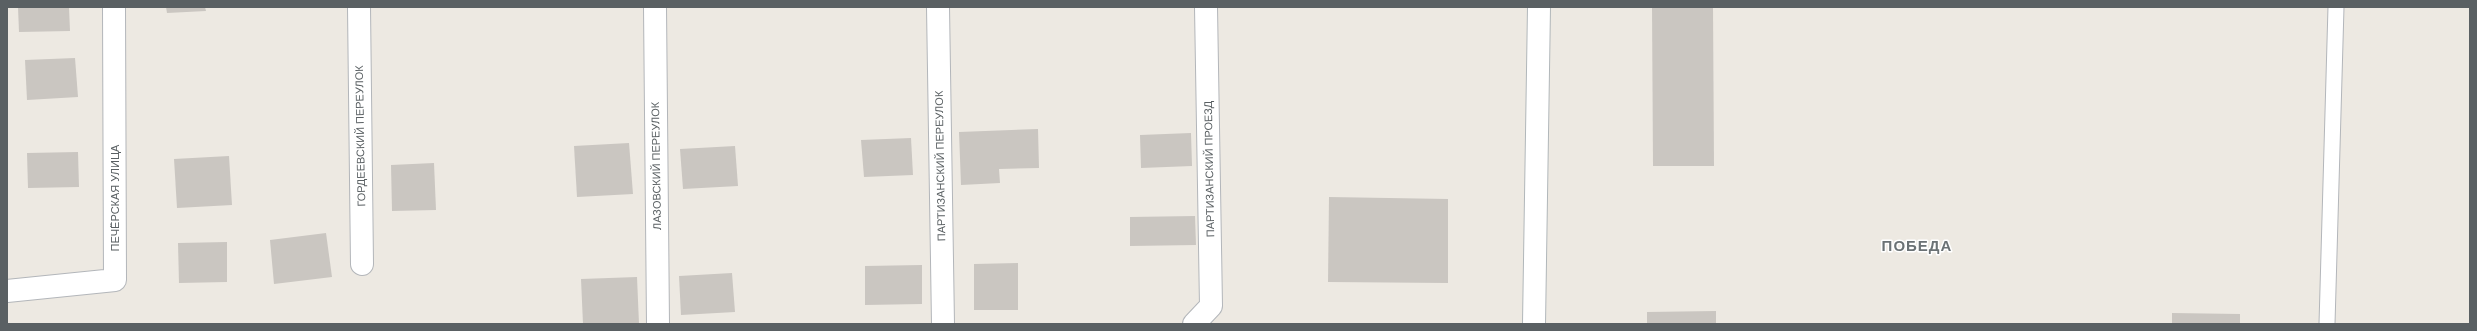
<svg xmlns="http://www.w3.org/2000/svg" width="2477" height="331" viewBox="0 0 2477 331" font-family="'DM Sans',sans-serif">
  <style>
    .building { fill: #cac6c1 }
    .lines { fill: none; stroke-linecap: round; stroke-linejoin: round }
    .service-casing { stroke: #b3b6ba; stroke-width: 17 }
    .minor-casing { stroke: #b3b6ba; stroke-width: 24 }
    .secondary-casing { stroke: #b1b7ba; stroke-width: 24 }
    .service { stroke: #fff; stroke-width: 15 }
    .minor { stroke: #fff; stroke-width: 22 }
    .secondary { stroke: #fff; stroke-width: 22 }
    .labels { text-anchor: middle; stroke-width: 3; stroke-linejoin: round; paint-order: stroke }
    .street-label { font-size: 11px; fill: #5a6063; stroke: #fff }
    .district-label { font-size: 15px; font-weight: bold; letter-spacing: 1px; fill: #6b7275; stroke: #fff }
  </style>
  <rect width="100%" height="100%" fill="#ede9e2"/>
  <g class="building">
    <path d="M18,7H69L70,31L19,32Z"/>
    <path d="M166,7H205L206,11L167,13Z"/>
    <path d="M1652,7H1713L1714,166H1653Z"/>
    <path d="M75,58L78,97L27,100L25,60Z"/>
    <path d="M1038,129L1039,168L999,169L1000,183L961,185L959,132Z"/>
    <path d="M1191,133L1192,166L1141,168L1140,135Z"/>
    <path d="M911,138L913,175L864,177L861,140Z"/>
    <path d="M629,143L633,194L577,197L574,146Z"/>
    <path d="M735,146L738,186L683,189L680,149Z"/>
    <path d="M78,152L79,187L28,188L27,153Z"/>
    <path d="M229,156L232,205L177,208L174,159Z"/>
    <path d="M434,163L436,210L392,211L391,165Z"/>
    <path d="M1329,197L1448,199V283L1328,282Z"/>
    <path d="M1195,216L1196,245L1130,246V217Z"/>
    <path d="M326,233L332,277L274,284L270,240Z"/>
    <path d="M227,242V282L179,283L178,243Z"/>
    <path d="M1018,263V310H974V264Z"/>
    <path d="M922,265V304L865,305V266Z"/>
    <path d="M732,273L735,312L681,315L679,276Z"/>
    <path d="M637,277L639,324H583L581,279Z"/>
    <path d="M1716,311V324H1647V312Z"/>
    <path d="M2172,313L2240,314V324H2172Z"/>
  </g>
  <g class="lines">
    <g class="service-casing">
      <path id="service" d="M2327,324L2336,7"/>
    </g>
    <g class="minor-casing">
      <g id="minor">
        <path d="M359,7L362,264"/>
        <path d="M655,7L658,324"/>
        <path d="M938,7L943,324"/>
        <path d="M7,291L115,280L114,7"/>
        <path d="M1194,324L1211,306L1206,7"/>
      </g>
    </g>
    <g class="secondary-casing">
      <path id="secondary" d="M1534,324L1539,7"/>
    </g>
    <use href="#service" class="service"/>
    <use href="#minor" class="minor"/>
    <use href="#secondary" class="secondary"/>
  </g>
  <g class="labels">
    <g class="street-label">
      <text transform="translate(360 136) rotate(-91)" y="4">ГОРДЕЕВСКИЙ ПЕРЕУЛОК</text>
      <text transform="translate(656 166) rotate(-91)" y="4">ЛАЗОВСКИЙ ПЕРЕУЛОК</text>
      <text transform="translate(940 166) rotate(-91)" y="4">ПАРТИЗАНСКИЙ ПЕРЕУЛОК</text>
      <text transform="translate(1209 169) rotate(-91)" y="4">ПАРТИЗАНСКИЙ ПРОЕЗД</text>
      <text transform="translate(115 198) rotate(-90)" y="4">ПЕЧЁРСКАЯ УЛИЦА</text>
    </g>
    <g class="district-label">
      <text x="1917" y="251">ПОБЕДА</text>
    </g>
  </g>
  <rect width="2477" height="331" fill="none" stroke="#5a6063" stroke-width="16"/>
</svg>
